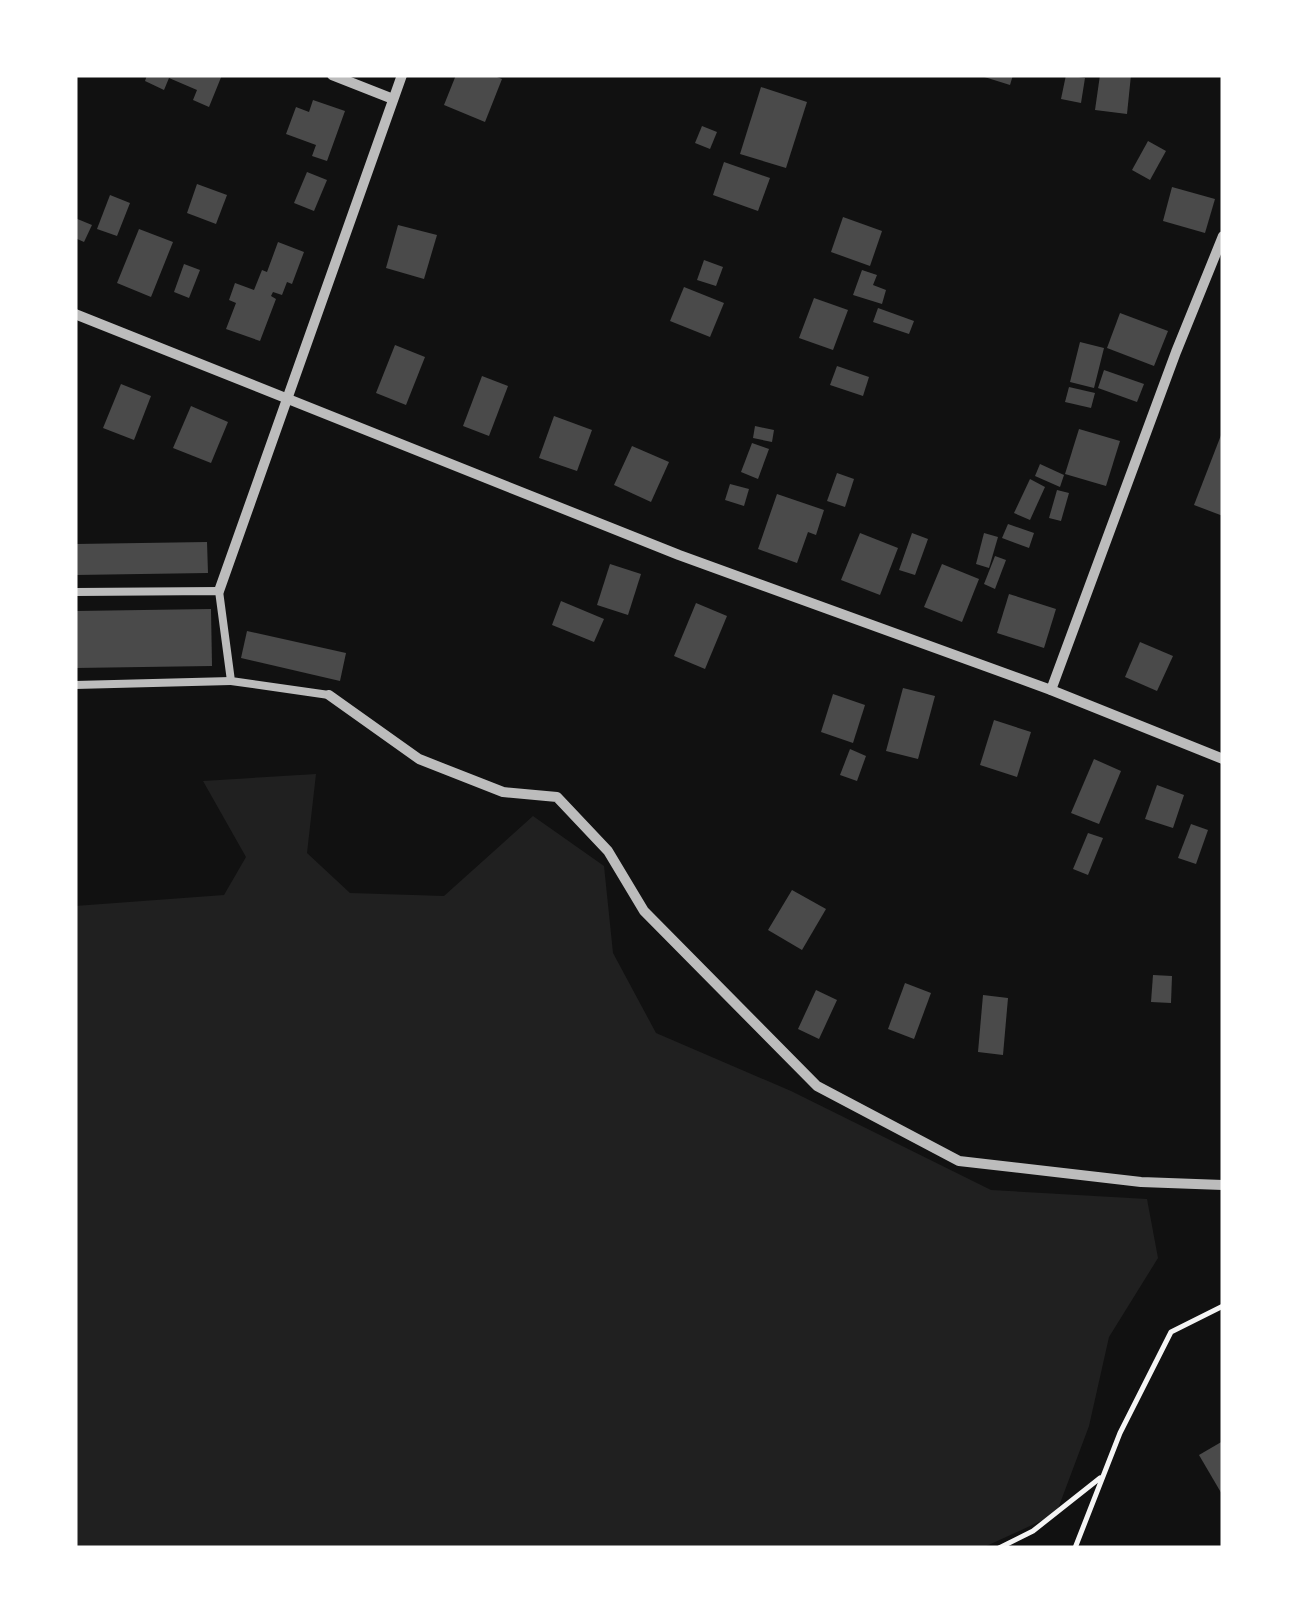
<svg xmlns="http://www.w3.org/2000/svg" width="1298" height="1623" viewBox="0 0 1298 1623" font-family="'Source Sans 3',sans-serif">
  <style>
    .green { fill: #202020 }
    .building { fill: #4a4a4a }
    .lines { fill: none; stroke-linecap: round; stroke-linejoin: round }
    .path { stroke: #f5f5f5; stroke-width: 5 }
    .service { stroke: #bcbcbc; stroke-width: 8 }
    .minor { stroke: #bcbcbc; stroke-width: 10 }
  </style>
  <rect width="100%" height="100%" fill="#111"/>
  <path class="green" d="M316,774L307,853L350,893L444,896L533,816L604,866L613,953L656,1033L791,1091L991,1190L1147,1199L1158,1258L1109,1337L1089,1426L1056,1514L982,1548H75V906L224,895L246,857L203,781Z"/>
  <g class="building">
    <path d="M147,75H222L209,107L193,100L197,90L169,78L164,90L145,81Z"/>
    <path d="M456,75H492L502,79L485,122L444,105Z"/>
    <path d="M978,75H1013L1010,85Z"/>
    <path d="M1066,75L1085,78L1081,103L1061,99Z"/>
    <path d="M1100,75H1131L1127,114L1095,110Z"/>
    <path d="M761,87L807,102L786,168L740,154Z"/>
    <path d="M313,100L345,111L327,161L312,156L316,145L286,134L296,107L309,112Z"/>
    <path d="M702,126L717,132L710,149L695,143Z"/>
    <path d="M1148,141L1166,151L1150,180L1132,170Z"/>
    <path d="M724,162L770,178L758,211L713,195Z"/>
    <path d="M307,172L327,180L314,211L294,203Z"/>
    <path d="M197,184L227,195L216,224L187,213Z"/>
    <path d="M1172,187L1215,199L1205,233L1163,221Z"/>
    <path d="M110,195L130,203L117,236L97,229Z"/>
    <path d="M843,217L882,231L870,266L831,252Z"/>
    <path d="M75,218L92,225L84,242L75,238Z"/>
    <path d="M398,225L437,235L424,279L386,268Z"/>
    <path d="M139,229L173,242L151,297L117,283Z"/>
    <path d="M278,242L304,252L292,284L287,282L282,295L273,292L271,296L276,299L260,341L226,329L236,303L229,300L235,283L254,290L262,270L267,272Z"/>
    <path d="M704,260L723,267L716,286L697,280Z"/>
    <path d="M184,264L200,270L189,298L174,292Z"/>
    <path d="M862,270L877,275L873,285L886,290L882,304L853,295Z"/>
    <path d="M684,287L724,303L710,337L670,321Z"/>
    <path d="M814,298L848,310L833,350L799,338Z"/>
    <path d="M878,308L914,321L909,334L873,322Z"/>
    <path d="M1120,313L1168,331L1154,366L1107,348Z"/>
    <path d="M1080,342L1104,348L1094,388L1070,382Z"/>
    <path d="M395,345L425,357L406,405L376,393Z"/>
    <path d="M837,366L869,377L863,396L830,385Z"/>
    <path d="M1104,370L1144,384L1137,402L1098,388Z"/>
    <path d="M482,376L508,386L489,436L463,426Z"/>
    <path d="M121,384L151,396L134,440L103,428Z"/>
    <path d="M1069,387L1095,393L1091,408L1065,402Z"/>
    <path d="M191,406L228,422L211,463L173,448Z"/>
    <path d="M554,416L592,430L577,471L539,458Z"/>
    <path d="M755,426L774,430L772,442L753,438Z"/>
    <path d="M1079,429L1120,441L1106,486L1065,474Z"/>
    <path d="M1223,430V516L1194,505Z"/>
    <path d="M752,443L769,449L758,479L741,472Z"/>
    <path d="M632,446L669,462L651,502L614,485Z"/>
    <path d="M1040,464L1064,475L1060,487L1035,476Z"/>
    <path d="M837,473L854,479L845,507L827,501Z"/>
    <path d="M1030,479L1045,487L1030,520L1014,513Z"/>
    <path d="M730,484L749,489L744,506L725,500Z"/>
    <path d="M1057,490L1069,493L1061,521L1049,518Z"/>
    <path d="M777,494L824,510L816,535L808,532L797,563L758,549Z"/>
    <path d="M1008,524L1034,533L1029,548L1002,538Z"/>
    <path d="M860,533L898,548L880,595L841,580Z"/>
    <path d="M912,533L928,539L915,575L899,570Z"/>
    <path d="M984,533L998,537L989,568L976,564Z"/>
    <path d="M207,542L208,573L75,575V544Z"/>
    <path d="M995,556L1006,560L995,589L984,584Z"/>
    <path d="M610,564L641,574L628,615L597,605Z"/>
    <path d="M942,564L979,579L962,622L924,607Z"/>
    <path d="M1009,594L1056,609L1044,648L997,633Z"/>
    <path d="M561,601L604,619L594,642L552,625Z"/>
    <path d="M696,603L727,616L705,669L674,656Z"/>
    <path d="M211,609L212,666L75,668V611Z"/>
    <path d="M247,631L346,653L340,681L241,658Z"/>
    <path d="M1140,642L1173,656L1157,691L1125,677Z"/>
    <path d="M903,688L935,696L918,759L886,751Z"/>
    <path d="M833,694L865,705L853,743L821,732Z"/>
    <path d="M994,720L1031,732L1017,777L980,765Z"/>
    <path d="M850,749L866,756L857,781L840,775Z"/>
    <path d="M1094,759L1121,771L1099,824L1071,813Z"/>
    <path d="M1157,785L1184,795L1173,828L1145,819Z"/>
    <path d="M1191,824L1208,830L1196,864L1178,858Z"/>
    <path d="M1088,833L1103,838L1088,875L1073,869Z"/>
    <path d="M792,890L826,909L802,950L768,930Z"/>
    <path d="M1153,975L1172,976L1171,1003L1151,1002Z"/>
    <path d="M905,983L931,993L914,1039L888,1029Z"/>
    <path d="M816,990L837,1000L819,1039L798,1029Z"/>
    <path d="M983,995L1008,998L1003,1055L978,1052Z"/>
    <path d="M1223,1441V1496L1199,1455Z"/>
  </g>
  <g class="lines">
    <g class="path">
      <path d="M999,1548L1033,1531L1100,1478"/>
      <path d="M1075,1548L1120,1433L1171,1332L1223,1306"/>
    </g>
    <g class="service">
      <path d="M75,592L219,591L231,681L329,695"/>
      <path d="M75,685L231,681"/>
    </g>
    <g class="minor">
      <path d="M332,75L393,99"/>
      <path d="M75,314L679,555L1051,690L1223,759"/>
      <path d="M219,591L402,75"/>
      <path d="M1051,690L1176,352L1223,236"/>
      <path d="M329,695L419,759L503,792L557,797L608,851L644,911L817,1086L959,1161L1141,1182L1223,1185"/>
    </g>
  </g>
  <rect width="1298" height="1623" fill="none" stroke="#ffffff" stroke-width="155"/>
</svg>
